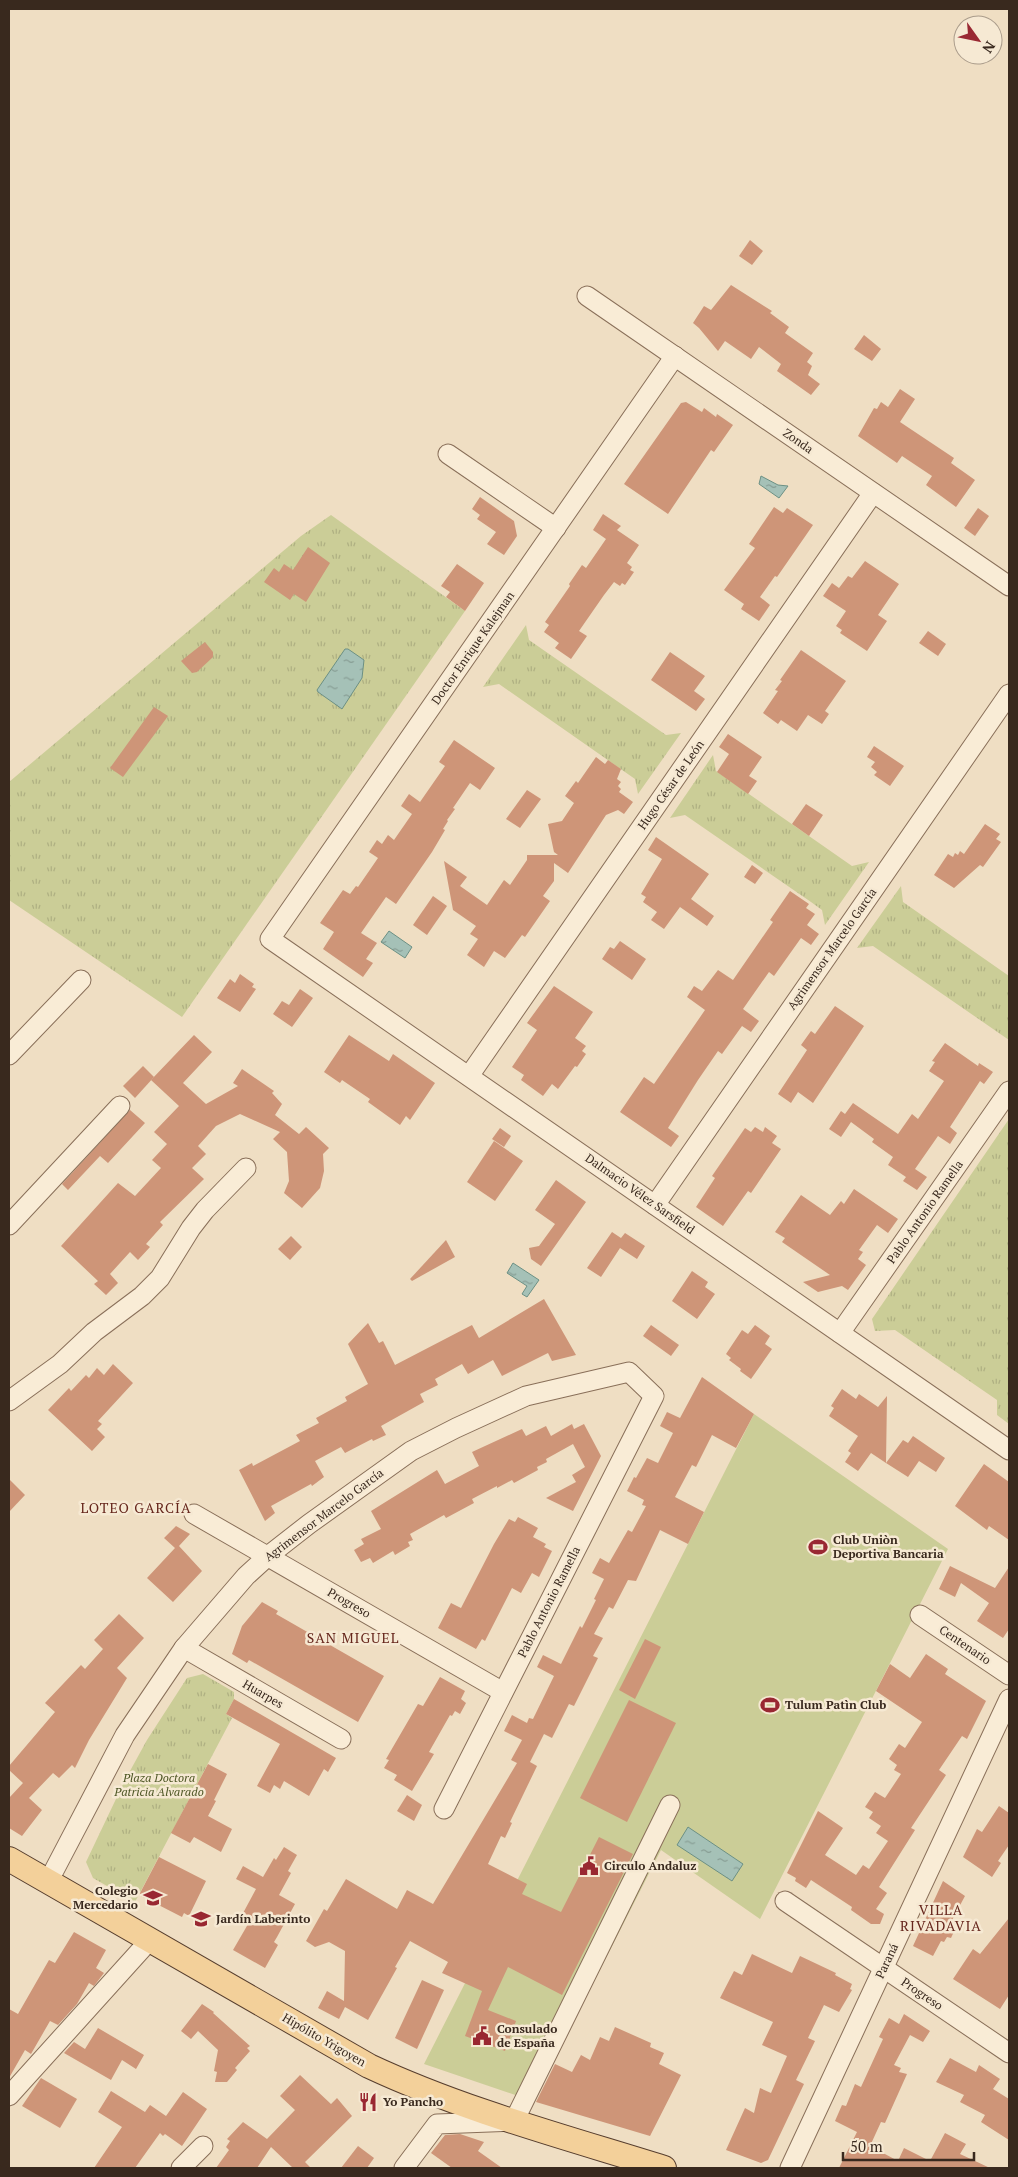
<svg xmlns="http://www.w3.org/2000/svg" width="1018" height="2177" viewBox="0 0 1018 2177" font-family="'PT Serif',serif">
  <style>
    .green { fill: #cbcd97 }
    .park { fill: url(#park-tufts) }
    .water { fill: url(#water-ripples); stroke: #6c9084 }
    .building { fill: #ce9578 }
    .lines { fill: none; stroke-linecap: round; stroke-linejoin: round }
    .minor-casing { stroke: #896f59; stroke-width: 21 }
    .major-casing { stroke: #573e2e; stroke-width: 26 }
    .minor { stroke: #f9ecd6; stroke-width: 19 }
    .major { stroke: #f3d09a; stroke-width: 24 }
    .labels { text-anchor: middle; stroke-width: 5; stroke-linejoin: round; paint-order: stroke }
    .street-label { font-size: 12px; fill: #39291e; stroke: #f6e9d3 }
    .poi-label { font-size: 12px; font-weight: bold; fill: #39291e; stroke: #f6e9d3; text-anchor: start }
    .park-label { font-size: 12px; font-style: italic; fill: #4d5624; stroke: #f6e9d3 }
    .neighbourhood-label { font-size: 14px; letter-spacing: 1px; fill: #66261c; stroke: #f6e9d3 }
  </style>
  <defs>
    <pattern id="park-tufts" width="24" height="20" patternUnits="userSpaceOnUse" patternTransform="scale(1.25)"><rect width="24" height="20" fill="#cbcd97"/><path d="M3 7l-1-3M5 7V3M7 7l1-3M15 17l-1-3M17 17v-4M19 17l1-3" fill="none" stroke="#afb082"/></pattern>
    <pattern id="water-ripples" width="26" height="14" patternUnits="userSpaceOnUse" patternTransform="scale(1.25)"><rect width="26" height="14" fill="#a5c1b7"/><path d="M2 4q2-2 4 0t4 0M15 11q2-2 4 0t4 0" fill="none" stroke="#879d94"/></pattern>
  </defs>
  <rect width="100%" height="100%" fill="#efdec3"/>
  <path class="green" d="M754,1414L948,1549L760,1919L661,1850L533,2101L424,2064Z"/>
  <g class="park">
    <path d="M331,515L465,611L182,1017L9,900V782L301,536Z"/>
    <path d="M526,625L529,640L666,735L681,733L638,794L635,779L499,684L483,687Z"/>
    <path d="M713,755L716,771L852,866L869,862L825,925L822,910L811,902L685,815L670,818Z"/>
    <path d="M901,886L903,902L1009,976V1044V1040L873,946L857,948Z"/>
    <path d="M1009,1119V1424L997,1415V1400L895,1330L875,1331L872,1319Z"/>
    <path d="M203,1674L234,1692V1699L226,1714L232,1718L135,1902L93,1878L86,1862L125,1780L147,1740L187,1678Z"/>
  </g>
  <g class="water">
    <path d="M761,476L778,485L788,486L779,498L759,484Z"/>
    <path d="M345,649H348L364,660L362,678L342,709L318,692L317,690Z"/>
    <path d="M389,931L412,947L405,958L381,942Z"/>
    <path d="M513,1263L539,1280L527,1297L522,1294L527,1286L507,1273Z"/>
    <path d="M688,1827L743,1864L732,1881L677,1845Z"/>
  </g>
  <g class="building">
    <path d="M750,240L763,251L752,265L739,256Z"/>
    <path d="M731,285L772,311L770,313L789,327L785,333L813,353L807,362L812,366L808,375L820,384L811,395L777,371L781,364L759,347L751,359L725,341L718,351L699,328L693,323L704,306L711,310Z"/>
    <path d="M864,335L881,349L872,361L854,349Z"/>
    <path d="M900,389L915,399L900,422L954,458L951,463L975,480L956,507L926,485L932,476L902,456L897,463L858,436L874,408L877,409L881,402L888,407Z"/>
    <path d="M686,402L702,412L704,408L716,417L717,414L733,425L714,452L711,450L668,514L624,484L681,403Z"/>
    <path d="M480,497L514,521L517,536L504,555L487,544L496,532L477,519L480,515L472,509Z"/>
    <path d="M774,507L783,513L787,508L813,525L777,577L775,576L760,597L770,605L759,621L741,609L744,604L724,590L755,548L749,544Z"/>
    <path d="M978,508L989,516L975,536L964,528Z"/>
    <path d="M603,514L621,526L617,530L639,545L627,563L632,567L630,570L634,572L625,585L622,583L620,586L614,582L604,595L579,631L587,636L571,659L555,648L559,643L544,632L549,625L545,622L570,586L569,584L582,565L586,568L606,539L593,530Z"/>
    <path d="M308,547L330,563L306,602L294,594L290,600L264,582L274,568L279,572L284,564L293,570Z"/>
    <path d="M865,561L899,584L878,615L887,621L867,651L840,633L842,630L836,626L846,611L823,596L832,583L839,588L848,576L852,578Z"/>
    <path d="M457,564L484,583L465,611L446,597L450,592L441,586Z"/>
    <path d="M928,631L946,644L938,656L919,643Z"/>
    <path d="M205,642L213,652V657L197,672L192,673L181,661Z"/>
    <path d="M801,650L846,681L825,711L829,714L822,724L808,715L797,731L781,720L778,724L763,713L778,691L775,690L782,681L780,680Z"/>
    <path d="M670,652L705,676L694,691L705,699L696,711L651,680Z"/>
    <path d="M154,707L168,716L123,777L110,768Z"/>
    <path d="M728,734L762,757L749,776L757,781L748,794L717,772L729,754L719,747Z"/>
    <path d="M454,740L495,768L480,790L470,783L453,808L455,809L447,820L448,821L443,829L445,830L432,852L396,904L386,897L361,933L377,943L366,959L373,963L363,977L323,949L334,932L320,923L343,890L350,894L356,886L358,887L378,858L369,852L377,840L382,844L388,835L394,840L412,814L401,806L409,794L420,802L445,766L439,762Z"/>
    <path d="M874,746L904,766L890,786L874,775L877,772L871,767L875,762L867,757Z"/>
    <path d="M596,757L605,764L608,760L621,769L617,779L621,782L618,786L621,789L619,792L633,802L624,814L618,810L606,815L568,873L554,863V881L543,896L550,901L525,937L522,935L505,958L494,951L484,967L467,955L478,939L470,934L476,926L453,910L444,861L467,877L460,886L487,905L504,880L510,885L527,860V855H558L554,852L548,824L562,821L574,803L565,796L576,781L578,783Z"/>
    <path d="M527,790L541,799L520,828L506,819Z"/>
    <path d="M806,804L823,815L809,836L792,824Z"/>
    <path d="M985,824L1000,834L996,839L1001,842L983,867L980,865L954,888L934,875L948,854L953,857L955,853L958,855L960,851L964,854Z"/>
    <path d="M656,837L709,874L691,899L714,916L707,926L680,907L664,929L651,920L657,912L643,902L646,897L641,894L662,859L648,850Z"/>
    <path d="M752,865L763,873L755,884L744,877Z"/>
    <path d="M790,891L809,904L806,908L815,914L807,925L819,934L811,945L801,938L774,976L769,972L743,1009L759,1021L751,1032L742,1026L722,1054L718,1051L698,1080L668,1128L679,1136L671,1147L620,1112L644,1077L654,1084L705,1010L687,997L694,986L702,991L718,970L733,980L773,922L770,920Z"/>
    <path d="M433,896L447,906L427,935L413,925Z"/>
    <path d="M620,941L646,959L632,980L602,959L610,947L614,949Z"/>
    <path d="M240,974L254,984L252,987L256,989L240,1012L217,998L230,979L235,983Z"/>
    <path d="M554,986L593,1012L575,1038L586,1046L582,1051L586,1054L577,1067L575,1066L558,1089L552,1084L543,1096L521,1080L524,1075L512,1067L537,1030L527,1023Z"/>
    <path d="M300,989L313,998L292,1027L273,1014L282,1001L289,1005Z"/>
    <path d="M835,1006L864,1026L813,1103L798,1092L791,1103L778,1094L807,1050L801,1045L811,1031L815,1034Z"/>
    <path d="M194,1035L212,1052L183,1083L206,1104L238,1086L233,1083L242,1069L274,1091L272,1093L282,1104L275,1115L299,1134L306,1127L329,1148L323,1154L324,1171L320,1188L302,1208L284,1193L289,1181L287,1152L273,1139L280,1132L240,1114L216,1126L198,1146L206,1154L192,1168L204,1179L160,1222L163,1225L146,1244L150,1247L138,1260L130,1252L110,1274L118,1283L106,1295L94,1284L98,1281L61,1246L118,1183L135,1196L161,1168L152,1160L167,1144L154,1132L179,1106L151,1080Z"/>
    <path d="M349,1035L389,1061L393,1054L435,1083L410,1120L406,1116L400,1125L368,1102L370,1099L342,1080L340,1083L324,1072Z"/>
    <path d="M945,1043L978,1066L979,1063L993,1072L984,1084L980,1081L950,1127L957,1133L950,1144L938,1136L915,1169L927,1177L917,1190L903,1181L906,1177L888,1165L893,1157L872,1142L874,1139L851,1122L841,1137L829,1129L841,1111L845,1114L853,1103L898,1134L912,1114L918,1119L944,1081L929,1071L935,1062L932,1061Z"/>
    <path d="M143,1066L154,1077L135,1098L123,1086Z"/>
    <path d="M130,1110L145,1123L108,1163L100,1156L68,1190L62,1184Z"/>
    <path d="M755,1127L763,1132L765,1127L777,1136L772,1143L781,1149L751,1193L748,1191L723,1226L696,1207L715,1178L712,1176L745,1128L751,1132Z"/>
    <path d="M500,1128L511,1136L504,1147L492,1139Z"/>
    <path d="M494,1141L523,1161L495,1201L467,1182Z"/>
    <path d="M556,1180L586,1202L541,1266L531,1259L529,1248L539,1246L555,1224L535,1210Z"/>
    <path d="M854,1189L898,1219L888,1233L877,1225L859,1250L863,1252L858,1259L866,1265L848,1290L842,1286L818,1292L803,1282L830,1275L782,1242L785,1238L775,1232L801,1195L830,1215L841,1201L844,1204Z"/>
    <path d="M612,1232L621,1238L625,1233L645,1246L637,1259L620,1248L601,1277L587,1268Z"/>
    <path d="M291,1236L302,1247L290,1260L278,1249Z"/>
    <path d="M446,1240L455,1257L412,1281L410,1279Z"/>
    <path d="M692,1271L708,1282L705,1287L715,1294L697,1319L672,1301Z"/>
    <path d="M544,1299L576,1355L552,1361L548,1353L502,1376L493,1360L468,1374L462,1364L435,1379L438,1385L420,1394L424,1402L381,1426L386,1435L373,1441L372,1439L345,1453L341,1447L315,1461L324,1477L312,1486L311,1484L271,1506L275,1513L265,1521L239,1470L252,1463L253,1466L300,1441L296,1435L319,1423L316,1418L347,1401L345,1397L368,1384L348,1344L368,1323L379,1343L383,1341L395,1365L472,1325L479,1338Z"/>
    <path d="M651,1325L679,1345L671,1356L643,1336Z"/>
    <path d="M755,1325L770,1336L765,1344L772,1349L751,1379L740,1371L741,1369L729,1360L731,1358L726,1354L742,1330L748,1334Z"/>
    <path d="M113,1364L133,1383L98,1421L102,1424L97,1429L105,1437L92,1451L48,1410L69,1388L71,1391L86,1375L89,1378L97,1368L104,1375Z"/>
    <path d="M702,1377L754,1414L736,1448L712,1435L696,1467L692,1465L675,1497L704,1512L688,1544L660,1530L636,1581L628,1580L613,1609L609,1607L594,1634L603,1638L593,1656L598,1658L574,1706L569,1704L552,1738L544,1734L530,1762L537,1766L510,1822L512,1823L505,1838L501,1836L488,1864L527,1884L522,1894L561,1912L599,1837L633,1854L562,1995L508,1967L488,2010L516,2021L505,2051L465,2036L482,1991L442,1973L448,1962L410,1941L395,1967L397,1968L368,2020L345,2007L339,2019L318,2008L327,1991L344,2001L345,1951L329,1942L315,1947L306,1941L324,1909L327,1911L346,1879L397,1909L407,1890L433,1904L517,1763L511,1760L522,1740L504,1731L512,1715L527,1723L529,1718L533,1719L554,1676L537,1667L543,1655L561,1664L580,1626L582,1628L596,1600L594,1599L604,1579L592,1573L600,1558L609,1563L628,1530L632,1532L646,1506L642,1505L644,1500L627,1491L634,1477L636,1478L647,1458L658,1463L673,1433L660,1426L667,1412L680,1418Z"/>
    <path d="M842,1389L856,1399L859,1394L878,1407L887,1396L886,1463L871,1453L858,1471L845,1462L851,1453L848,1451L858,1436L829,1416L834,1408L831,1406Z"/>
    <path d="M572,1424L574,1429L584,1424L601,1456L573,1511L546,1498L576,1482L572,1475L585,1467L573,1444L546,1459L547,1462L537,1467L538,1470L514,1483L512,1480L497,1488V1486L472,1499L474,1503L446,1518L444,1515L410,1534L413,1540L408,1542L410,1546L395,1555L393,1551L373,1563L370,1558L361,1562L354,1550L364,1544L361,1539L381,1529L371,1511L437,1470L445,1484L479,1466L472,1452L522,1429L526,1436L546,1426L551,1436Z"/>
    <path d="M913,1436L945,1458L936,1472L919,1461L908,1477L886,1463L903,1440L908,1443Z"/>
    <path d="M984,1464L1009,1482V1540L989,1526L987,1530L955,1506Z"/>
    <path d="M9,1479L25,1495L9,1512Z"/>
    <path d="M518,1517L538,1528L533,1537L546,1544L544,1547L552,1551L539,1577L532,1573L521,1593L512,1588L485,1641L482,1639L476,1649L438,1628L451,1603L461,1608L494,1544L509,1519L515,1522Z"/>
    <path d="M176,1526L190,1534L179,1546L202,1571L173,1602L147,1578L175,1548L164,1538Z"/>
    <path d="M950,1566L995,1588L1009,1567V1629L1003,1638L977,1621L989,1603L961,1583L955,1597L939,1589Z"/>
    <path d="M262,1602L278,1611L276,1614L384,1676L358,1722L249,1660L247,1663L232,1654L242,1626Z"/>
    <path d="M119,1614L144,1638L117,1668L127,1678L89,1740L75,1768L72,1765L59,1778L53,1773L29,1798L42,1810L22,1836L9,1828V1798L23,1783L9,1770V1766L55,1712L45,1703L81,1665L85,1669L103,1649L94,1640Z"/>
    <path d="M645,1639L661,1647L635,1699L619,1690Z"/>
    <path d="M926,1654L948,1669L945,1674L986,1701L967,1739L962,1736L939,1770L946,1775L911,1828L915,1830L879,1887L887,1893L876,1909L884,1914L880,1924H871L851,1910L852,1907L811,1880L806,1888L795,1881L796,1878L787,1873L818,1811L843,1828L825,1855L856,1875L863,1865L869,1869L888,1841L876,1833L881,1826L869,1818L873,1812L865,1807L875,1792L885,1798L901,1774L894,1770L897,1765L889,1759L899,1744L905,1748L922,1722L876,1691L890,1664L910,1678Z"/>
    <path d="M440,1677L465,1691L461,1699L466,1703L460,1714L455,1711L452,1716L450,1715L429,1752L434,1754L412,1791L394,1780L397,1775L384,1768L389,1760L386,1759L418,1704L423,1706Z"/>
    <path d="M234,1699L336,1758L328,1772L324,1769L309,1796L284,1781L280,1789L274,1785L270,1793L257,1786L280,1744L226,1714Z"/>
    <path d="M629,1700L676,1723L627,1822L580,1798Z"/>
    <path d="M208,1764L227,1774L214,1800L216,1801L208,1816L232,1829L221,1852L194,1837L190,1843L171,1833Z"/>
    <path d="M407,1795L422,1805L414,1821L397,1811Z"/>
    <path d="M999,1806L1009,1813V1845L998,1861L1001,1863L992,1877L963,1857L977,1829L982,1832Z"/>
    <path d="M284,1847L297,1855L288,1871L291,1873L279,1895L295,1904L277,1937L274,1942L278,1945L265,1968L233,1950L251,1919L242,1915L256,1889L236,1879L243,1866L263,1877L274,1858L276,1860Z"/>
    <path d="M159,1857L206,1881L189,1916L184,1913L182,1917L139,1895Z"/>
    <path d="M943,1881L965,1896L951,1922L957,1925L951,1938L947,1937L944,1942L941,1941L933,1956L913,1946Z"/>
    <path d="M1009,1918V1995L1000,2009L953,1979L973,1949L980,1954Z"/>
    <path d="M74,1932L106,1950L96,1968L104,1973L94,1986L89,1983L77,2004L58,2025L50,2021L31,2054L25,2050L9,2078V2009L18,2014L49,1960L55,1963Z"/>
    <path d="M752,1954L792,1973L800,1956L836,1973L835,1975L852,1984L850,1989L852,1990L839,2012L824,2005L808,2038L815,2041L796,2080L804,2084L768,2160L761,2163L726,2150L745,2108L754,2113L760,2088L771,2093L787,2056L762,2045L773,2022L720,1998L734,1971L742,1975Z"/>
    <path d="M422,1980L444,1990L417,2049L395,2038Z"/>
    <path d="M202,2004L214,2012L213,2013L250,2046L247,2048L250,2051L235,2068L237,2070L227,2082H215L217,2072L214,2071L218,2050L198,2031L191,2039L181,2031Z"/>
    <path d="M904,2014L930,2031L923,2042L910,2035L894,2065L901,2068L899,2072L907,2074L885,2123L881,2122L870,2146L898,2161L904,2148L930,2161L945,2133L966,2144L960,2154L990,2168H839L857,2132L835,2121L842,2105L846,2106L855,2084L861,2087L883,2039L879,2037L889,2018L899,2024Z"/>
    <path d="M615,2027L651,2043L650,2047L664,2053L659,2064L681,2075L650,2136L536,2102L555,2064L572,2072L581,2055L590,2060L600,2037L609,2041Z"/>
    <path d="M98,2028L144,2055L136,2069L122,2060L111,2080L64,2053L74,2042L85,2049Z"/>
    <path d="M950,2058L976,2072L979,2065L1000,2079L993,2089L1009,2099V2140L981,2122L985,2115L960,2102L964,2095L936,2082Z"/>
    <path d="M300,2075L331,2104L337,2098L352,2116L305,2162L311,2168H293L271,2147L257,2168H216L229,2150L226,2147L230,2141L227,2139L243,2122L267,2139L295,2110L280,2096Z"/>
    <path d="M41,2078L77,2099L60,2128L22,2106Z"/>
    <path d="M111,2091L145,2112L150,2105L166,2116L183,2092L207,2109L182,2146L165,2134L163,2136L160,2133L135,2168H94L122,2127L98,2112Z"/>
    <path d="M460,2134L484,2142L478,2151L502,2168H452L431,2153L445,2135Z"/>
    <path d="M358,2146L374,2158L367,2168H341Z"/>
  </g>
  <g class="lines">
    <g class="minor-casing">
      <g id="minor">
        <path d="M587,296L1009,586"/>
        <path d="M675,356L270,939L1009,1450"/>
        <path d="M448,454L556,528"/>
        <path d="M9,1055L81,980"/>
        <path d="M469,1076L873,493"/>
        <path d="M655,1205L1009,694"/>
        <path d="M9,1225L120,1106"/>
        <path d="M840,1333L1009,1091"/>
        <path d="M9,1401L60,1364L94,1332L142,1296L160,1278L191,1228L205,1210L246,1168"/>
        <path d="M194,1514L503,1692"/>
        <path d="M920,1615L1009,1675"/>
        <path d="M184,1648L341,1739"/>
        <path d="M48,1882L125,1735L184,1648L246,1576L268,1556L309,1524L411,1451L456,1428L526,1396L629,1372L654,1396L444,1809"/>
        <path d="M785,1901L1009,2053"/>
        <path d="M9,2096L149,1941"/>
        <path d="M181,2168L203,2146"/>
        <path d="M404,2168L437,2124L514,2121L670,1805"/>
        <path d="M790,2168L1009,1699"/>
      </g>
    </g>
    <g class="major-casing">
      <path id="major" d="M9,1859L369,2066C463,2110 565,2137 664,2168"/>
    </g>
    <use href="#minor" class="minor"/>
    <use href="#major" class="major"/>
  </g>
  <defs>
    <g id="stadium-bare" transform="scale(1.5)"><path d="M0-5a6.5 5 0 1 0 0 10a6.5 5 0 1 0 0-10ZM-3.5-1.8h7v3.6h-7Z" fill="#992832" stroke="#f6e9d3" stroke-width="2.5" paint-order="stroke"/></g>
    <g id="civic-bare" transform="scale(1.5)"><path d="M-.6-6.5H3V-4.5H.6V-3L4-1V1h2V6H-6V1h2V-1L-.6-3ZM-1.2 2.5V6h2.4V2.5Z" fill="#992832" stroke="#f6e9d3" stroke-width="2.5" paint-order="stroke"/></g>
    <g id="school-bare" transform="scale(1.5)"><path d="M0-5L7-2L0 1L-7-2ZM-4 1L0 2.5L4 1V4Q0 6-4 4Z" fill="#992832" stroke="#f6e9d3" stroke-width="2.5" paint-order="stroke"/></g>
    <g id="restaurant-bare" transform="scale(1.5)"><path d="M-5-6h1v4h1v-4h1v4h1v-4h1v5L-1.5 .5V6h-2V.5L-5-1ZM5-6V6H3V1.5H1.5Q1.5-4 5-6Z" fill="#992832" stroke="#f6e9d3" stroke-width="2.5" paint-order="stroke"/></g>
  </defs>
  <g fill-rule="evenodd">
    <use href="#stadium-bare" x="818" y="1547"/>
    <use href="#stadium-bare" x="770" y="1705"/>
    <use href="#civic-bare" x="589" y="1866"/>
    <use href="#school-bare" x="153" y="1898"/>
    <use href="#school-bare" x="201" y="1919"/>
    <use href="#civic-bare" x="482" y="2036"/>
    <use href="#restaurant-bare" x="368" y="2102"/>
  </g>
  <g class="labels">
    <g class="street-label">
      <text transform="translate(798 441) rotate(35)" y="4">Zonda</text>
      <text transform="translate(473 648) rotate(-55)" y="4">Doctor Enrique Kalejman</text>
      <text transform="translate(671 785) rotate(-55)" y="4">Hugo César de León</text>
      <text transform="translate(832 949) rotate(-55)" y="4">Agrimensor Marcelo García</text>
      <text transform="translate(640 1194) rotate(35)" y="4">Dalmacio Vélez Sarsfield</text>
      <text transform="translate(925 1212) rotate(-55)" y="4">Pablo Antonio Ramella</text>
      <text transform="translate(324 1515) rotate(-37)" y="4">Agrimensor Marcelo García</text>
      <text transform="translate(549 1602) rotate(-63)" y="4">Pablo Antonio Ramella</text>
      <text transform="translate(349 1603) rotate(30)" y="4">Progreso</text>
      <text transform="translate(965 1645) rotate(34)" y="4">Centenario</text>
      <text transform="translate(263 1694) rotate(30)" y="4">Huarpes</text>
      <text transform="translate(887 1961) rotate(-65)" y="4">Paraná</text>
      <text transform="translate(922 1994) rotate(34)" y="4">Progreso</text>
      <text transform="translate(324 2040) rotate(30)" y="4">Hipólito Yrigoyen</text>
    </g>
    <g class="poi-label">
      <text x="833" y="1544">Club Uniòn<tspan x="833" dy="14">Deportiva Bancaria</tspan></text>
      <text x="785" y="1709">Tulum Patìn Club</text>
      <text x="604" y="1870">Circulo Andaluz</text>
      <text x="138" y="1895" text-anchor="end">Colegio<tspan x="138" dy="14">Mercedario</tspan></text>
      <text x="216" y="1923">Jardín Laberinto</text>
      <text x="497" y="2033">Consulado<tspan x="497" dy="14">de España</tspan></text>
      <text x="383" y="2106">Yo Pancho</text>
    </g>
    <g class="park-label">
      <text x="159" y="1782">Plaza Doctora<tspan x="159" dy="14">Patricia Alvarado</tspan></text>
    </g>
    <g class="neighbourhood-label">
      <text x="136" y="1513">LOTEO GARCÍA</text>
      <text x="353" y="1643">SAN MIGUEL</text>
      <text x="941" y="1915">VILLA<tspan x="941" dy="16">RIVADAVIA</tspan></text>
    </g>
  </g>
  <rect width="1018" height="2177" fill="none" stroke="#39291e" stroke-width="20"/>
  <g transform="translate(978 40) rotate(123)"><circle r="24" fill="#f6e9d3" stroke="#aa9c8b"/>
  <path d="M0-4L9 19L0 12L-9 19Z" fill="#992832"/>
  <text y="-8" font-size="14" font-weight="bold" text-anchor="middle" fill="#39291e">N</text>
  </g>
  <path d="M843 2152v8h131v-8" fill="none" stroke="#39291e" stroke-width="2.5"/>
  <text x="850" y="2152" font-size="15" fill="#39291e" stroke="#f6e9d3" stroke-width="4" paint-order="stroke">50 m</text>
</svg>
